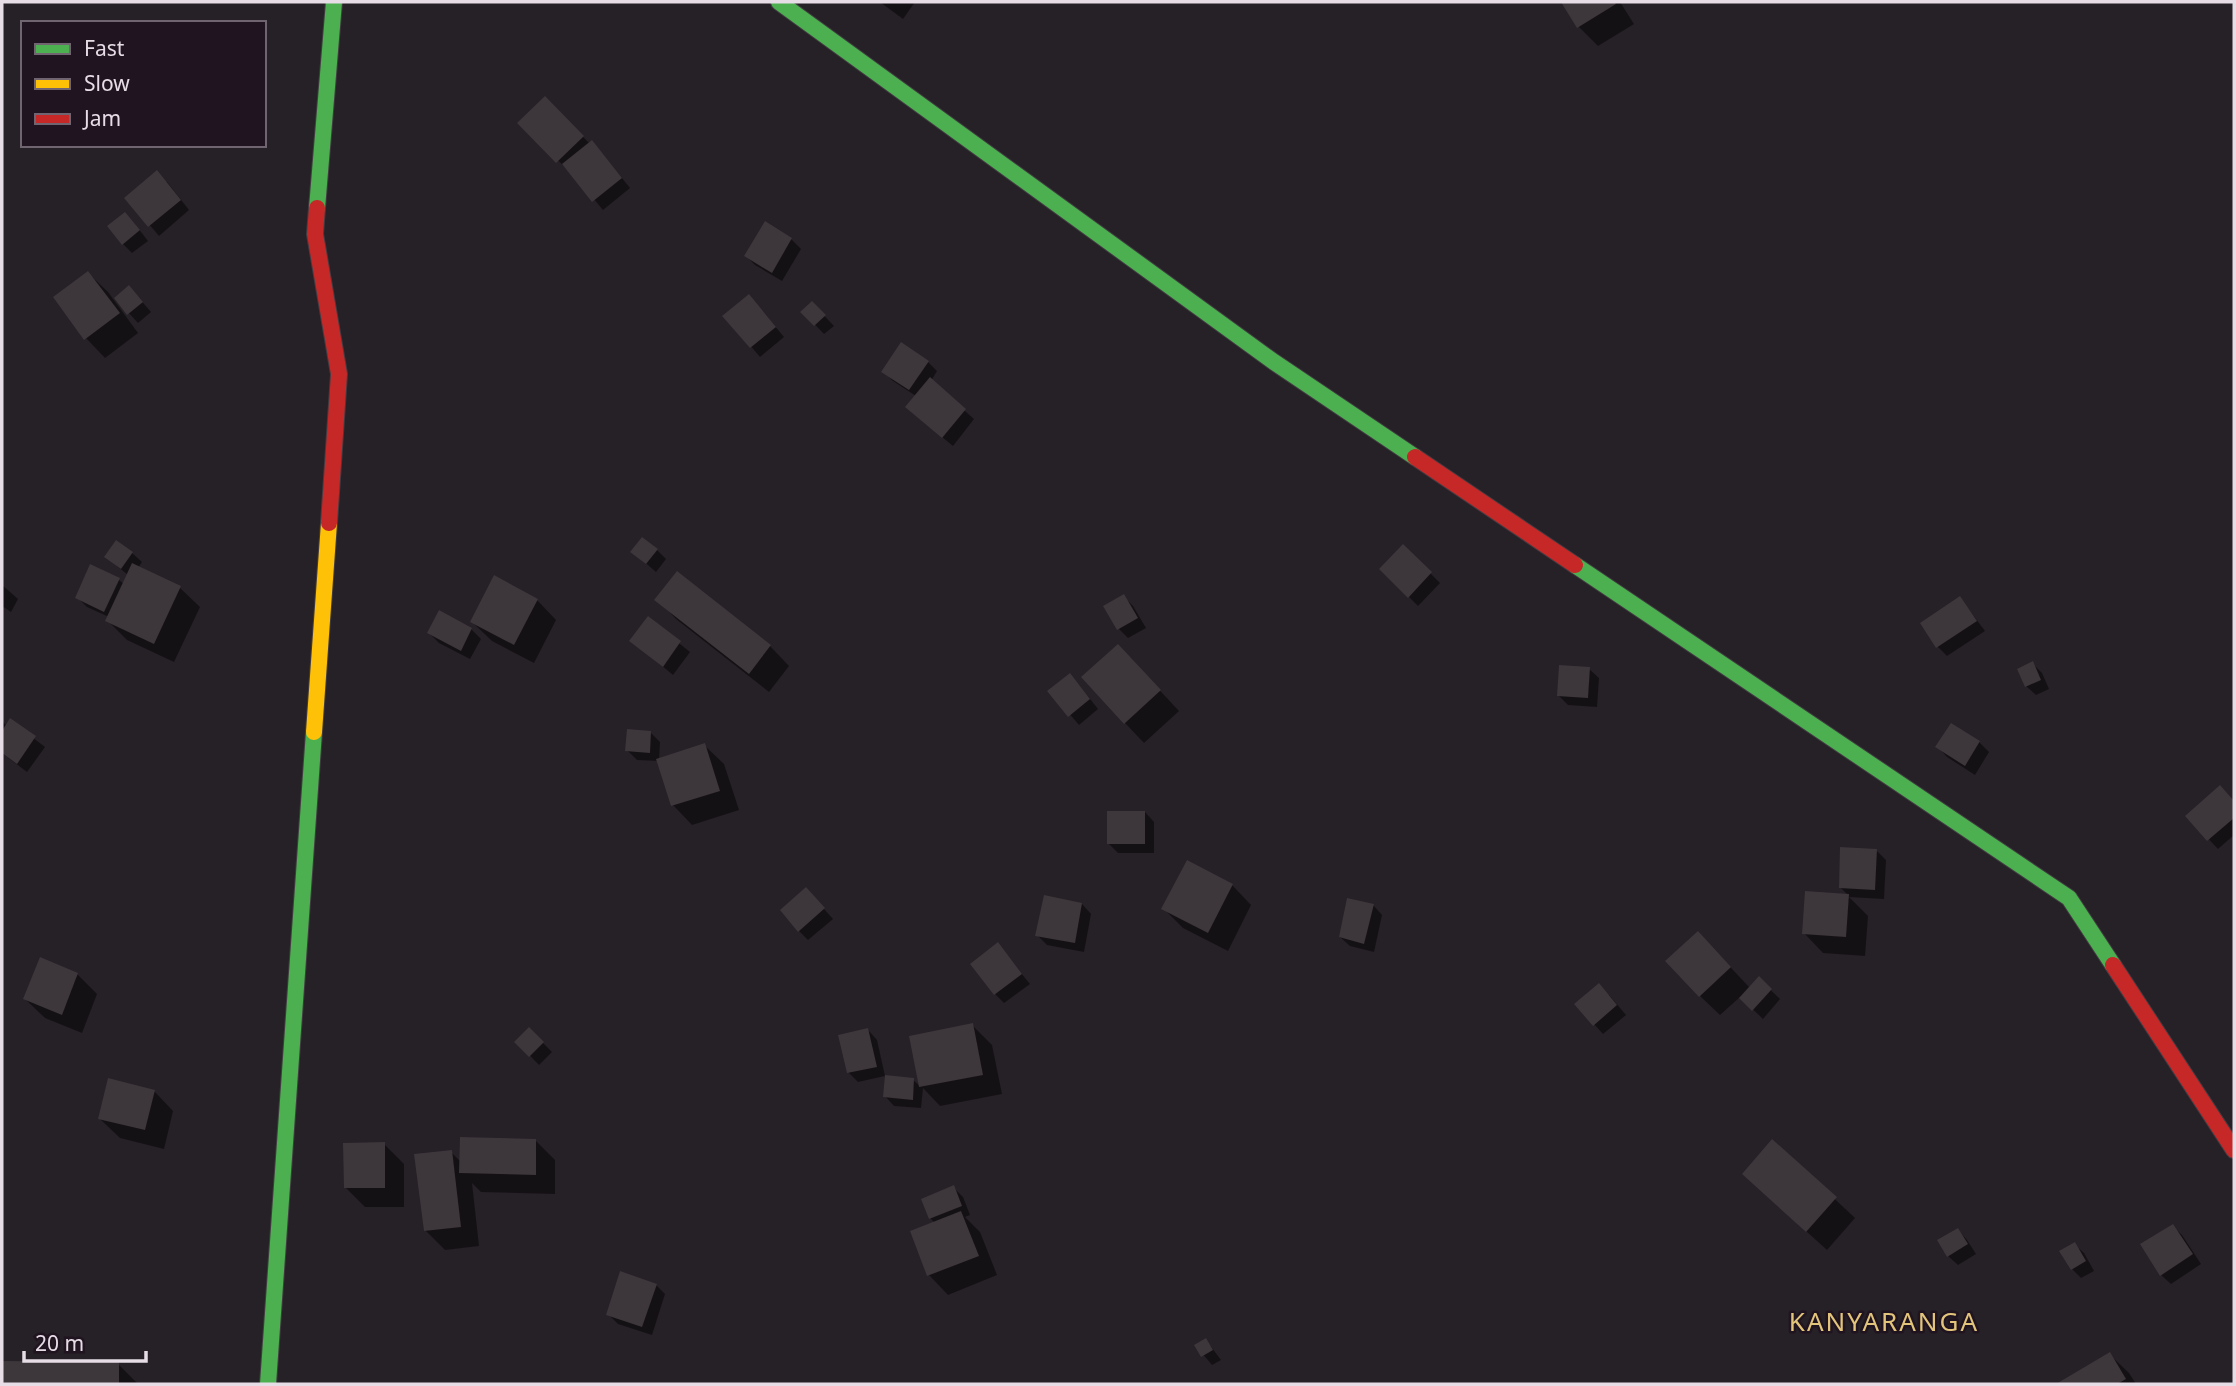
<svg xmlns="http://www.w3.org/2000/svg" width="2236" height="1386" viewBox="0 0 2236 1386" font-family="'Noto Sans',sans-serif">
  <style>
    .shadow { fill: #0007 }
    .building { fill: #3d363b }
    .lines { fill: none; stroke-linecap: round; stroke-linejoin: round }
    .fast-casing { stroke: #423c42; stroke-width: 18 }
    .slow-casing { stroke: #423c42; stroke-width: 18 }
    .jam-casing { stroke: #423c42; stroke-width: 18 }
    .fast { stroke: #4caf50; stroke-width: 16 }
    .slow { stroke: #ffc107; stroke-width: 16 }
    .jam { stroke: #c62828; stroke-width: 16 }
    .labels { text-anchor: middle; stroke-width: 5; stroke-linejoin: round; paint-order: stroke }
    .quarter-label { font-size: 26px; letter-spacing: 2px; fill: #e2c57a; stroke: #201420 }
  </style>
  <rect width="100%" height="100%" fill="#262027"/>
  <g class="shadow">
    <path d="M880,2H915L903,19Z"/>
    <path d="M1563,2H1620L1634,24L1598,46L1579,27Z"/>
    <path d="M545,98L590,144L601,152L630,188L603,210L578,180L520,123Z"/>
    <path d="M167,182L189,210L159,236L127,198Z"/>
    <path d="M134,223L148,241L132,253L123,244Z"/>
    <path d="M766,224L791,239L801,249L782,281L755,265L746,256Z"/>
    <path d="M88,273L108,292L138,333L105,358L86,338Z"/>
    <path d="M138,297L151,312L138,323L116,299Z"/>
    <path d="M812,303L834,326L824,334L803,312Z"/>
    <path d="M758,306L784,337L760,357L725,316Z"/>
    <path d="M928,362L937,371L931,381L974,419L953,446L917,416L916,396L893,381L884,372Z"/>
    <path d="M1403,546L1440,583L1418,606L1381,569Z"/>
    <path d="M657,550L666,559L656,572L633,552Z"/>
    <path d="M132,553L142,562L138,568L180,588L200,607L174,662L127,640L107,620L109,617L87,607L77,597L91,566L119,580L124,584L128,575L106,557Z"/>
    <path d="M2,585L18,599L11,612L2,606Z"/>
    <path d="M1123,596L1133,606L1146,628L1128,638L1119,629L1106,606Z"/>
    <path d="M1960,598L1985,631L1947,656L1938,647Z"/>
    <path d="M657,599L770,646L789,666L769,692L676,619Z"/>
    <path d="M537,600L556,620L534,663L492,641L472,622Z"/>
    <path d="M649,619L690,652L673,675L632,641Z"/>
    <path d="M471,629L481,639L470,659L439,643L429,633Z"/>
    <path d="M2033,664L2042,673L2049,689L2036,695L2026,686Z"/>
    <path d="M1137,666L1179,711L1144,743L1125,723Z"/>
    <path d="M1589,669L1599,678L1597,707L1568,705L1559,696Z"/>
    <path d="M1079,685L1098,709L1079,725L1050,691Z"/>
    <path d="M2,721L7,726L11,721L45,747L27,772L2,753Z"/>
    <path d="M1951,725L1979,742L1989,752L1975,775L1947,757L1938,747Z"/>
    <path d="M650,732L660,742L659,760L704,745L724,764L739,810L692,825L673,805L659,761L637,760L627,750Z"/>
    <path d="M2220,787L2234,802V835L2218,849L2187,816Z"/>
    <path d="M1145,812L1154,822V853H1118L1109,844Z"/>
    <path d="M1876,850L1886,860L1884,899L1849,897L1868,916L1865,956L1823,953L1804,933L1807,893L1849,896L1840,887Z"/>
    <path d="M1232,885L1251,905L1228,951L1183,928L1164,909Z"/>
    <path d="M815,899L833,919L808,940L799,931Z"/>
    <path d="M1082,904L1091,914L1084,952L1047,945L1037,935Z"/>
    <path d="M1373,905L1382,915L1374,952L1350,946L1340,937Z"/>
    <path d="M998,945L1030,984L1004,1003L995,994Z"/>
    <path d="M1717,953L1750,988L1759,979L1780,999L1763,1019L1740,997L1720,1015L1700,996Z"/>
    <path d="M41,960L78,975L97,994L82,1033L45,1018L25,999Z"/>
    <path d="M1609,995L1626,1015L1603,1034L1594,1024Z"/>
    <path d="M972,1025L992,1045L1002,1094L940,1106L923,1088L921,1108L894,1106L885,1096L913,1080L921,1087L911,1037Z"/>
    <path d="M529,1029L552,1052L539,1065L517,1042Z"/>
    <path d="M868,1030L877,1040L885,1076L858,1082L849,1073Z"/>
    <path d="M154,1091L173,1111L164,1149L120,1138L100,1119Z"/>
    <path d="M536,1141L555,1160V1194L481,1192L472,1183L479,1246L445,1250L425,1230L451,1152L461,1162Z"/>
    <path d="M1773,1141L1855,1218L1827,1250L1764,1193Z"/>
    <path d="M384,1144L404,1164V1207H365L345,1187Z"/>
    <path d="M953,1187L963,1197L970,1215L965,1217L980,1232L997,1275L948,1295L929,1275L935,1223L930,1218Z"/>
    <path d="M2172,1226L2182,1235L2201,1264L2171,1284L2161,1275Z"/>
    <path d="M1958,1230L1967,1240L1976,1254L1958,1265L1948,1256Z"/>
    <path d="M2074,1244L2084,1253L2094,1271L2081,1278L2072,1269Z"/>
    <path d="M656,1285L665,1294L652,1335L618,1324L608,1314Z"/>
    <path d="M1206,1340L1221,1360L1212,1365L1196,1346Z"/>
    <path d="M2109,1354L2129,1373L2136,1384H2059Z"/>
    <path d="M2,1363L118,1364L138,1384H2Z"/>
  </g>
  <g class="building">
    <path d="M1561,2H1614L1616,4L1577,28Z"/>
    <path d="M545,96L584,136L556,163L517,123Z"/>
    <path d="M592,140L622,178L592,202L562,164Z"/>
    <path d="M157,170L181,200L148,227L124,198Z"/>
    <path d="M125,212L140,230L122,245L107,226Z"/>
    <path d="M765,221L792,238L772,273L744,256Z"/>
    <path d="M88,271L120,313L84,340L53,297Z"/>
    <path d="M129,285L143,302L127,315L114,298Z"/>
    <path d="M749,294L776,327L750,348L722,316Z"/>
    <path d="M812,301L826,315L814,326L800,312Z"/>
    <path d="M901,342L929,361L909,390L881,372Z"/>
    <path d="M930,377L966,409L942,438L905,407Z"/>
    <path d="M642,537L658,549L646,564L630,552Z"/>
    <path d="M116,540L133,552L121,569L104,557Z"/>
    <path d="M1403,544L1432,572L1408,598L1379,569Z"/>
    <path d="M132,563L181,586L154,644L105,621Z"/>
    <path d="M90,564L120,578L104,612L75,598Z"/>
    <path d="M677,571L771,645L749,674L654,600Z"/>
    <path d="M494,575L538,599L514,645L470,622Z"/>
    <path d="M1124,594L1138,618L1117,630L1103,606Z"/>
    <path d="M1960,596L1977,621L1936,648L1920,623Z"/>
    <path d="M439,610L472,628L461,651L427,633Z"/>
    <path d="M648,616L681,641L663,667L629,641Z"/>
    <path d="M1118,644L1161,690L1124,724L1081,677Z"/>
    <path d="M2033,661L2041,680L2025,687L2017,669Z"/>
    <path d="M1559,665L1590,667L1588,698L1557,696Z"/>
    <path d="M1070,673L1090,699L1068,717L1047,691Z"/>
    <path d="M10,718L36,736L17,764L2,753V731Z"/>
    <path d="M1951,723L1980,741L1965,766L1935,747Z"/>
    <path d="M627,729L651,731L650,753L625,751Z"/>
    <path d="M705,743L720,791L671,806L656,759Z"/>
    <path d="M2220,785L2234,801V818L2207,841L2185,816Z"/>
    <rect x="1107" y="811" width="38" height="33"/>
    <path d="M1840,847L1877,849L1875,890L1839,888Z"/>
    <path d="M1187,860L1233,884L1208,933L1161,909Z"/>
    <path d="M806,887L825,908L798,932L780,910Z"/>
    <path d="M1805,891L1849,894L1846,937L1802,934Z"/>
    <path d="M1044,895L1082,903L1075,943L1035,936Z"/>
    <path d="M1347,898L1374,904L1364,944L1339,937Z"/>
    <path d="M1698,931L1731,967L1699,997L1665,961Z"/>
    <path d="M998,942L1022,974L994,995L970,964Z"/>
    <path d="M40,957L78,973L62,1015L23,999Z"/>
    <path d="M1759,976L1772,989L1752,1011L1739,998Z"/>
    <path d="M1599,983L1617,1005L1593,1026L1574,1004Z"/>
    <path d="M973,1023L983,1075L919,1087L909,1036Z"/>
    <path d="M529,1027L544,1042L529,1057L514,1042Z"/>
    <path d="M868,1028L877,1067L847,1073L838,1035Z"/>
    <path d="M885,1075L914,1078L913,1100L883,1097Z"/>
    <path d="M108,1078L155,1090L145,1130L98,1119Z"/>
    <path d="M460,1137L536,1139V1175L459,1173Z"/>
    <path d="M1772,1139L1837,1197L1806,1232L1742,1174Z"/>
    <path d="M385,1142V1188H344L343,1143Z"/>
    <path d="M452,1150L461,1227L424,1231L414,1154Z"/>
    <path d="M954,1185L962,1206L929,1219L921,1199Z"/>
    <path d="M961,1211L979,1256L927,1276L910,1231Z"/>
    <path d="M2173,1224L2193,1254L2160,1276L2140,1244Z"/>
    <path d="M1958,1228L1968,1244L1947,1257L1937,1240Z"/>
    <path d="M2075,1242L2086,1261L2071,1270L2059,1251Z"/>
    <path d="M620,1271L657,1284L642,1327L606,1315Z"/>
    <path d="M1206,1338L1213,1350L1201,1357L1194,1345Z"/>
    <path d="M2110,1352L2126,1379L2117,1384H2056Z"/>
    <path d="M2,1361L119,1362V1384H2Z"/>
  </g>
  <g class="lines">
    <g class="fast-casing">
      <g id="fast">
        <path d="M779,2L1274,362L1415,457"/>
        <path d="M317,208L334,2"/>
        <path d="M1575,565L2069,898L2113,965"/>
        <path d="M268,1384L314,732"/>
      </g>
    </g>
    <g class="slow-casing">
      <path id="slow" d="M314,732L329,523"/>
    </g>
    <g class="jam-casing">
      <g id="jam">
        <path d="M317,208L315,234L339,374L329,523"/>
        <path d="M1415,457L1575,565"/>
        <path d="M2113,965L2234,1150"/>
      </g>
    </g>
    <use href="#fast" class="fast"/>
    <use href="#slow" class="slow"/>
    <use href="#jam" class="jam"/>
  </g>
  <g class="labels">
    <g class="quarter-label">
      <text x="1884" y="1331">KANYARANGA</text>
    </g>
  </g>
  <rect width="2236" height="1386" fill="none" stroke="#e6dde6" stroke-width="7"/>
  <rect x="21" y="21" width="245" height="126" fill="#201420" stroke="#6f646f" stroke-width="2"/>
  <rect x="35" y="44" width="35" height="10" fill="#4caf50" stroke="#6f646f" stroke-width="2"/>
  <text x="84" y="56" font-size="21" fill="#e6dde6">Fast</text>
  <rect x="35" y="79" width="35" height="10" fill="#ffc107" stroke="#6f646f" stroke-width="2"/>
  <text x="84" y="91" font-size="21" fill="#e6dde6">Slow</text>
  <rect x="35" y="114" width="35" height="10" fill="#c62828" stroke="#6f646f" stroke-width="2"/>
  <text x="84" y="126" font-size="21" fill="#e6dde6">Jam</text>
  <path d="M24 1351v10h122v-10" fill="none" stroke="#e6dde6" stroke-width="3.5"/>
  <text x="35" y="1351" font-size="21" fill="#e6dde6" stroke="#201420" stroke-width="5" paint-order="stroke">20 m</text>
</svg>
